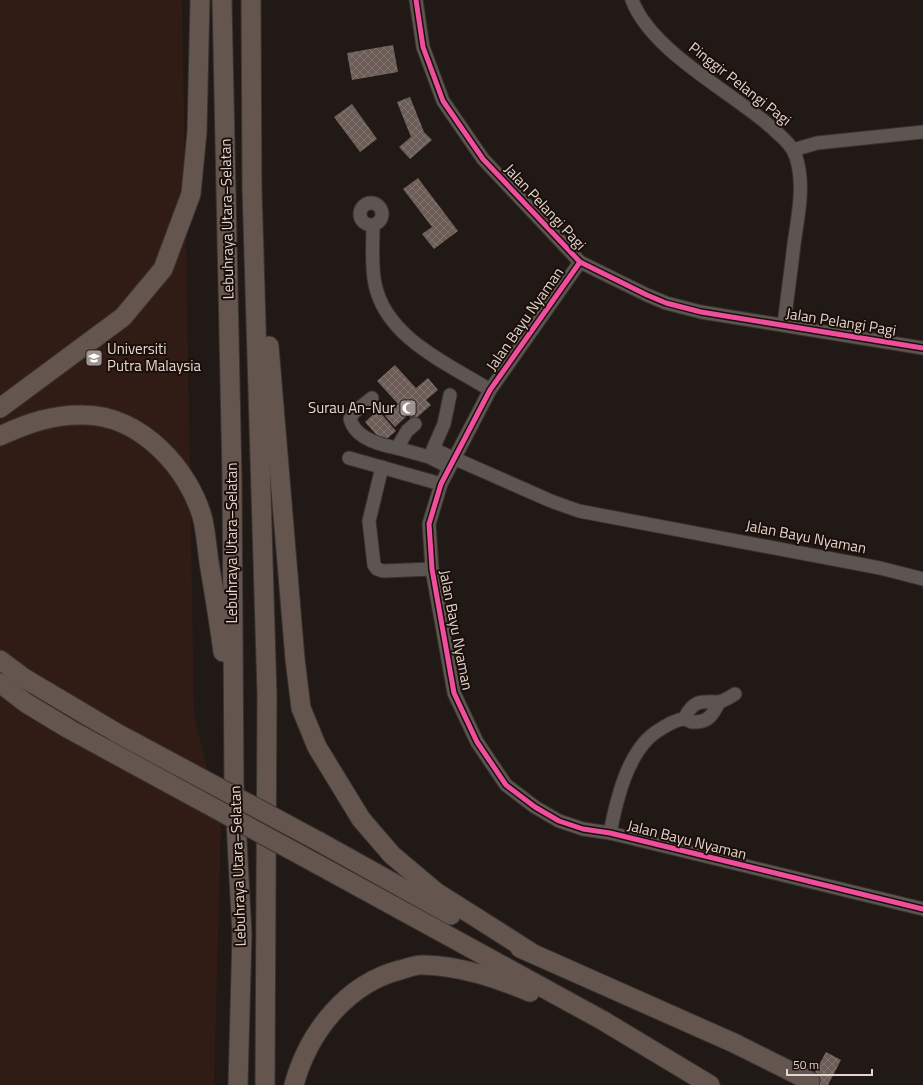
<svg xmlns="http://www.w3.org/2000/svg" width="923" height="1085" viewBox="0 0 923 1085" font-family="'Titillium Web',sans-serif">
  <style>
    .built { fill: #301c14 }
    .building { fill: url(#building-cross-hatch) }
    .lines { fill: none; stroke-linecap: round; stroke-linejoin: round }
    .minor-casing { stroke: #393330; stroke-width: 15 }
    .highway-casing { stroke: #393330; stroke-width: 21 }
    .minor { stroke: #5c5552; stroke-width: 13 }
    .highway { stroke: #64554f; stroke-width: 19 }
    .highway-bridge-casing { stroke: #393330; stroke-width: 21; stroke-linecap: butt }
    .highway-bridge { stroke: #64554f; stroke-width: 19 }
    .cycleway-casing { stroke: #1c0e08; stroke-width: 8 }
    .cycleway { stroke: #ef4d9e; stroke-width: 5 }
    .labels { text-anchor: middle; stroke-width: 4; stroke-linejoin: round; paint-order: stroke }
    .street-label { font-size: 15px; fill: #e1d6d1; stroke: #1c0e08 }
    .poi-label { font-size: 15px; fill: #e1d6d1; stroke: #1c0e08; text-anchor: start }
  </style>
  <defs>
    <pattern id="building-cross-hatch" width="8" height="8" patternUnits="userSpaceOnUse"><rect width="8" height="8" fill="#6c5d57"/><path d="M0 0l8 8M0 8l8-8" fill="none" stroke="#81746e"/></pattern>
  </defs>
  <rect width="100%" height="100%" fill="#211916"/>
  <path class="built" d="M0,0H182L194,716L221,825L214,1085H0Z"/>
  <g class="building">
    <path d="M393,45L398,72L352,80L347,53Z"/>
    <path d="M410,97L424,132L432,140L410,159L399,147L411,137L397,102Z"/>
    <path d="M352,104L377,139L360,152L334,117Z"/>
    <path d="M418,178L458,231L434,249L422,234L432,227L403,189Z"/>
    <path d="M395,365L416,388L428,378L438,390L426,400L431,405L413,421L408,415L395,427L385,416L398,404L377,381Z"/>
    <path d="M378,410L396,431L383,442L365,422Z"/>
    <path d="M826,1052L841,1060L828,1085H808Z"/>
  </g>
  <g class="lines">
    <g class="minor-casing">
      <g id="minor">
        <path d="M416,0L423,47L443,101L483,159L580,262L647,295L666,303L701,312L923,348"/>
        <path d="M632,0C651,51 730,91 771,127C780,136 792,144 796,157C805,185 798,216 794,244C791,271 787,298 784,325"/>
        <path d="M793,150L817,143L923,132"/>
        <circle cx="371" cy="214" r="11"/>
        <path d="M373,226C373,244 371,266 375,284C386,338 447,363 490,390"/>
        <path d="M580,262L490,390L441,484L429,524L432,569L454,693L477,742L506,785L535,807L559,821L583,829L610,833L923,909"/>
        <path d="M450,395L444,424L433,449L551,501L579,511L880,568L923,579"/>
        <path d="M372,398L353,413L350,419C355,438 380,445 397,448"/>
        <path d="M415,424L407,431L397,448L429,457L449,467"/>
        <path d="M349,458L441,484"/>
        <path d="M382,467L369,521L374,565L377,569L383,571L432,569"/>
        <path d="M684,719C693,701 699,701 717,702C723,702 730,697 735,694"/>
        <path d="M610,833C616,802 627,752 656,732C662,728 675,720 683,719C686,719 689,721 692,722C708,723 713,715 719,702"/>
      </g>
    </g>
    <g class="highway-casing">
      <g id="highway">
        <path d="M222,0L232,478L234,784L242,934L238,1085"/>
        <path d="M251,0L252,188L267,695L265,1085"/>
        <path d="M269,346L295,659L301,708L317,747L361,819L392,855L436,892L532,953"/>
        <path d="M0,408L123,317L163,269L191,194L197,132L200,0"/>
        <path d="M0,436C28,423 54,414 84,415C140,415 190,469 203,520C206,534 207,548 209,562C214,592 219,622 223,652"/>
        <path d="M0,660L24,678L115,732"/>
        <path d="M0,683L26,703L69,729"/>
        <path d="M318,841L451,915"/>
        <path d="M317,864L602,1020L710,1085"/>
        <path d="M520,948L734,1043L810,1081"/>
        <path d="M294,1085C308,1033 346,984 400,970C408,968 416,964 424,965C461,966 496,978 530,992"/>
      </g>
    </g>
    <use href="#minor" class="minor"/>
    <use href="#highway" class="highway"/>
    <g class="highway-bridge-casing">
      <g id="highway-bridge">
        <path d="M69,729L317,864"/>
        <path d="M115,732L318,841"/>
      </g>
    </g>
    <use href="#highway-bridge" class="highway-bridge"/>
    <g class="cycleway-casing">
      <g id="cycleway">
        <path d="M416,0L423,47L443,101L483,159L580,262L647,295L666,303L701,312L923,348"/>
        <path d="M580,262L490,390L441,484L429,524L432,569L454,693L477,742L506,785L535,807L559,821L583,829L610,833L923,909"/>
      </g>
    </g>
    <use href="#cycleway" class="cycleway"/>
  </g>
  <defs>
    <g id="university-square" transform="scale(0.9)"><rect x="-9" y="-9" width="18" height="18" rx="4" fill="#9e9490" stroke="#1c0e08"/><path d="M0-5L7-2L0 1L-7-2ZM-4 1L0 2.5L4 1V4Q0 6-4 4Z" fill="#fff"/></g>
    <g id="mosque-square" transform="scale(0.9)"><rect x="-9" y="-9" width="18" height="18" rx="4" fill="#9e9490" stroke="#1c0e08"/><path d="M3.5-4.9A6 6 0 1 0 3.5 4.9A5 5 0 1 1 3.5-4.9Z" fill="#fff"/></g>
  </defs>
  <g fill-rule="evenodd">
    <use href="#university-square" x="94" y="358"/>
    <use href="#mosque-square" x="408" y="408"/>
  </g>
  <g class="labels">
    <g class="street-label">
      <text transform="translate(740 84) rotate(38)" y="5">Pinggir Pelangi Pagi</text>
      <text transform="translate(545 207) rotate(47)" y="5">Jalan Pelangi Pagi</text>
      <text transform="translate(227 219) rotate(-91)" y="5">Lebuhraya Utara–Selatan</text>
      <text transform="translate(525 319) rotate(-55)" y="5">Jalan Bayu Nyaman</text>
      <text transform="translate(841 322) rotate(9)" y="5">Jalan Pelangi Pagi</text>
      <text transform="translate(806 537) rotate(11)" y="5">Jalan Bayu Nyaman</text>
      <text transform="translate(232 543) rotate(-90)" y="5">Lebuhraya Utara–Selatan</text>
      <text transform="translate(456 630) rotate(79)" y="5">Jalan Bayu Nyaman</text>
      <text transform="translate(687 840) rotate(14)" y="5">Jalan Bayu Nyaman</text>
      <text transform="translate(238 866) rotate(-92)" y="5">Lebuhraya Utara–Selatan</text>
    </g>
    <g class="poi-label">
      <text x="107" y="354">Universiti<tspan x="107" dy="17">Putra Malaysia</tspan></text>
      <text x="395" y="413" text-anchor="end">Surau An-Nur</text>
    </g>
  </g>
  <path d="M787 1069v6h85v-6" fill="none" stroke="#e1d6d1" stroke-width="2"/>
  <text x="793" y="1069" font-size="12" fill="#e1d6d1" stroke="#1c0e08" stroke-width="3" paint-order="stroke">50 m</text>
</svg>
